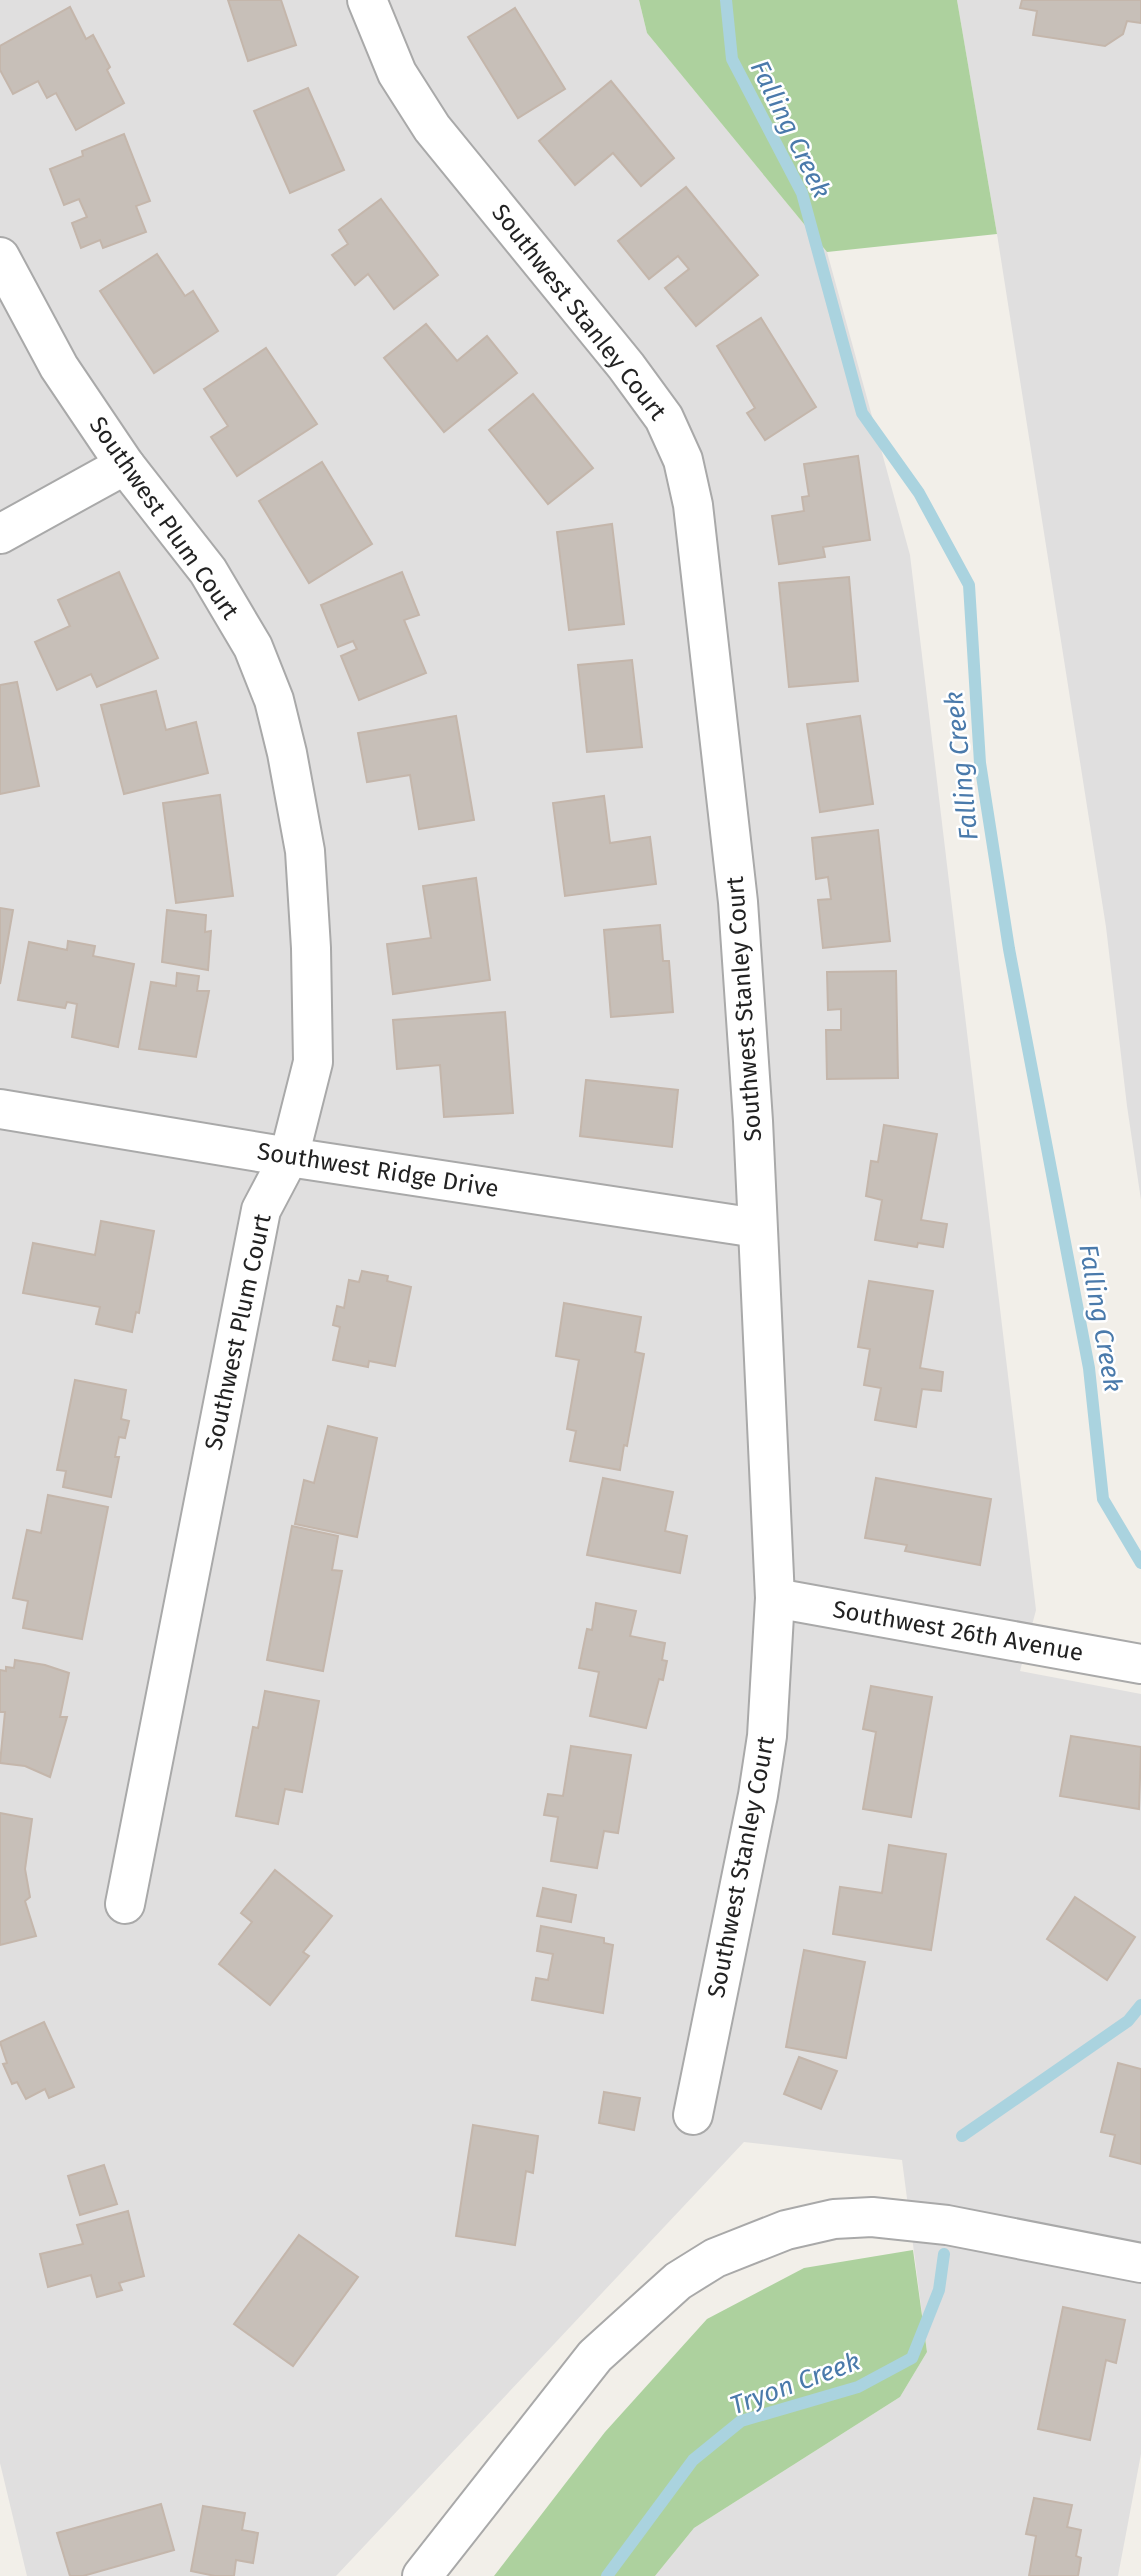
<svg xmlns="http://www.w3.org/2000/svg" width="1141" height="2576" viewBox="0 0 1141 2576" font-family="'Fira Sans',sans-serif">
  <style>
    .residential { fill: #e0dfdf }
    .forest { fill: #add19e }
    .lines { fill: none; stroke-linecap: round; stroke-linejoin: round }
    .stream { stroke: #aad3df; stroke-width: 12 }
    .building { fill: #c7bfb8; stroke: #c4b6ab; stroke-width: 2 }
    .minor-casing { stroke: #a9a9a9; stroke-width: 42 }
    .minor { stroke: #fff; stroke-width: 38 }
    .labels { text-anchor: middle; stroke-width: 5; stroke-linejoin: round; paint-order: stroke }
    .street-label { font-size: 24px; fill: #222; stroke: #fff }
    .water-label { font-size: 26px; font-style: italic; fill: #4a7aab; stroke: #fff }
  </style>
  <rect width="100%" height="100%" fill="#f2efe9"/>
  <g class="residential">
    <path d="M0,0H639L647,33L827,252L910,555L1036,1610L1020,1671L1141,1694V2454L1118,2576H655L694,2528L900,2397L927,2352L902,2160L744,2142L336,2576H27L0,2463Z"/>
    <path d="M957,0H1141V1200L1127,1106L1106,927L997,234Z"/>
  </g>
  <g class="forest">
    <path d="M639,0H957L997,234L827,252L647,33Z"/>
    <path d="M913,2250L927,2352L900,2397L694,2528L655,2576H494L605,2432L707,2319L804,2268Z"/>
  </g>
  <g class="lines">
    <g class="stream">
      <path d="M726,0L732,59L802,193L862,413L919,493L969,585L980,763L1009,949L1089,1368L1103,1499L1141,1563"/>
      <path d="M962,2136L1128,2021L1141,2005"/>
      <path d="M607,2576L693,2460L741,2421L858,2387L912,2358L939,2290L944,2254"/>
    </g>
  </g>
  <g class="building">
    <path d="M228,0H281L296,45L248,61Z"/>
    <path d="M1022,0H1141V23L1127,21L1123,34L1105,46L1033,35L1037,11L1020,8Z"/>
    <path d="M70,7L86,39L93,35L110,67L107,70L124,103L76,130L56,93L47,98L38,81L13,94L0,70V46Z"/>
    <path d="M515,8L565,89L518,118L468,37Z"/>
    <path d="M611,81L674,158L641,186L613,153L575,185L539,141Z"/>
    <path d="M308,88L344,170L290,193L254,111Z"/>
    <path d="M124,134L150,201L136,206L146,232L103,248L100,240L81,248L72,223L87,217L79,199L64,205L50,169L83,156L82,151Z"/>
    <path d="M686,187L758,275L696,326L665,288L689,269L678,256L649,279L618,241Z"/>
    <path d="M381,199L438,275L394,309L368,274L355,285L332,255L348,244L339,230Z"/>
    <path d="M157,254L185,296L193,291L218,331L154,373L100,291Z"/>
    <path d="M761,318L816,407L765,440L747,413L755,408L717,346Z"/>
    <path d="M426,324L457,361L487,336L517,373L444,432L384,358Z"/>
    <path d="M266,348L317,424L237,476L211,437L228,426L204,389Z"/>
    <path d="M533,394L593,468L548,504L489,430Z"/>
    <path d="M858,456L870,540L823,547L825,557L779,564L772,516L804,511L802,497L809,496L804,464Z"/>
    <path d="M322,462L372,544L309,583L259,501Z"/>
    <path d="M612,524L624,624L569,630L557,532Z"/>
    <path d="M119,572L158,658L97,687L91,674L57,690L35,642L70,626L58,600Z"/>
    <path d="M402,572L419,615L404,620L426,673L359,700L341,656L357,649L353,641L338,647L321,605Z"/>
    <path d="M849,577L858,681L789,687L779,583Z"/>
    <path d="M632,660L642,747L587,752L578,665Z"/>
    <path d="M17,682L39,786L0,794V685Z"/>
    <path d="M156,691L166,730L196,722L208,773L124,794L101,705Z"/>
    <path d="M456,716L474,820L419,829L410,775L367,782L358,733Z"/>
    <path d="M860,716L873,804L820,812L807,724Z"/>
    <path d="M220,795L233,896L176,903L163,803Z"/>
    <path d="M604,796L610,843L650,837L656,884L565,896L553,803Z"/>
    <path d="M878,830L890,941L823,948L818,900L831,899L828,877L816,879L812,838Z"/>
    <path d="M476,878L490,980L393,994L387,944L431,938L423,886Z"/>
    <path d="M0,908L13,910L0,984Z"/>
    <path d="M167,910L206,915L205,932L211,931L208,970L162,962Z"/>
    <path d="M660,925L663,961H669L673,1012L611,1017L604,930Z"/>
    <path d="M68,941L95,946L93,956L134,964L118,1047L72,1037L77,1004L67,1002L65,1008L18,1000L29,942L67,950Z"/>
    <path d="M896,971L898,1078L827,1079L826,1030H841V1009L828,1010L827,972Z"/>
    <path d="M177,973L199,976L197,991H209L196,1057L139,1049L151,982L176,986Z"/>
    <path d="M505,1012L513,1113L444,1117L440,1065L397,1069L393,1020Z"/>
    <path d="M586,1080L678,1090L672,1147L580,1136Z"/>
    <path d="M884,1125L937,1134L921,1220L947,1224L943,1247L918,1243L917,1247L875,1240L882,1200L866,1196L871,1161L878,1162Z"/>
    <path d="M101,1221L154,1231L139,1313L136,1312L132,1332L96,1324L100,1307L23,1293L33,1243L95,1255Z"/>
    <path d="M362,1271L388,1276L387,1281L411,1287L395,1366L369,1361L368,1367L333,1360L340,1327L333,1325L337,1306L344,1308L349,1280L359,1282Z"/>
    <path d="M869,1281L933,1291L920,1368L943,1372L941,1391L922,1389L916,1427L875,1420L881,1388L864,1385L870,1349L858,1347Z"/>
    <path d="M564,1303L641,1317L635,1352L644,1354L627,1446L624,1445L620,1470L570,1461L576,1431L567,1429L579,1360L556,1356Z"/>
    <path d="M75,1380L126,1390L121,1419L129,1421L125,1438L119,1437L115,1457H119L111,1497L63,1487L66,1471L57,1470Z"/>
    <path d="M328,1426L377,1438L357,1537L295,1524L304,1480L314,1483Z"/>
    <path d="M603,1478L673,1492L665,1531L687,1536L680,1573L587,1555Z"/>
    <path d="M876,1478L991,1499L980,1565L905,1551L907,1545L865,1538Z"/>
    <path d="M48,1495L108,1507L82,1639L23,1628L28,1601L13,1598L27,1530L41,1533Z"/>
    <path d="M292,1526L338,1536L332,1570L342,1571L323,1671L267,1660Z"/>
    <path d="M596,1603L636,1611L630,1636L665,1643L662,1660L667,1661L663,1680L659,1679L646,1728L590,1716L599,1672L579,1668L587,1629L592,1630Z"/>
    <path d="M15,1660L45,1665L69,1673L60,1717H67L50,1777L25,1766L0,1763L5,1712H0V1670L6,1671V1667L14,1668Z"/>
    <path d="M871,1686L932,1697L911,1817L863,1809L876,1732L863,1729Z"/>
    <path d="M265,1691L319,1701L302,1792L285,1789L278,1824L236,1816L253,1727L258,1728Z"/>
    <path d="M1071,1736L1141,1747L1139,1809L1060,1796Z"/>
    <path d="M571,1746L631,1755L618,1833L604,1831L597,1868L551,1861L558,1817L544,1815L548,1794L563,1796Z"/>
    <path d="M0,1813L32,1819L25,1869L30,1897L25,1901L36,1936L0,1945Z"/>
    <path d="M889,1845L946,1854L931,1950L833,1934L840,1887L882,1893Z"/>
    <path d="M275,1870L332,1916L303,1952L309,1956L270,2005L219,1964L252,1922L241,1913Z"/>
    <path d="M543,1888L576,1895L571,1922L537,1916Z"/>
    <path d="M1075,1897L1135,1937L1107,1980L1047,1939Z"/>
    <path d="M541,1926L604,1938V1943L613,1945L603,2013L532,2000L536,1978L548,1980L553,1954L537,1951Z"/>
    <path d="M804,1950L865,1962L846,2058L786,2047Z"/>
    <path d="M44,2022L74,2087L49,2098L45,2089L26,2099L17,2082L12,2084L3,2064L7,2063L0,2042Z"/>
    <path d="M799,2057L837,2071L821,2109L784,2094Z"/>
    <path d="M1118,2063L1141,2069V2164L1110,2156L1115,2135L1101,2132Z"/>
    <path d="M604,2092L640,2098L634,2130L599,2123Z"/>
    <path d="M473,2125L538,2136L533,2173L526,2171L515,2245L456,2236Z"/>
    <path d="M104,2165L117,2204L80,2215L68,2176Z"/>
    <path d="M128,2211L144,2276L119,2283L122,2290L97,2297L91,2275L48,2287L40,2254L83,2244L77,2225Z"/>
    <path d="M299,2235L358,2277L293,2366L234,2324Z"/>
    <path d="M1063,2307L1125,2320L1116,2363L1106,2360L1090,2440L1038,2429Z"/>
    <path d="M1034,2498L1072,2505L1067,2527L1081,2530L1076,2556L1081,2558L1078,2576H1029L1036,2536L1026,2534Z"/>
    <path d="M161,2504L174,2550L83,2576H70L57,2533Z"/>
    <path d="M203,2506L245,2513L242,2530L258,2533L253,2563L236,2560L234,2576H215L191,2571Z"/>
  </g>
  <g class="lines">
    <g class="minor-casing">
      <g id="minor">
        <path d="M367,0L397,73L432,128L626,366L664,418L683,460L693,505L738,902L753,1121L775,1598L767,1736L758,1795L693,2115"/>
        <path d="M0,257L59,367L125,465L208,571L253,647L274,700L287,753L305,851L311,948L313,1062L289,1157L261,1210L125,1904"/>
        <path d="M0,534L125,465"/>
        <path d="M0,1109L289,1157L757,1228"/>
        <path d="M775,1598L1141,1664"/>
        <path d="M422,2576L595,2356L678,2281L715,2258L786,2230L834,2219L872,2217L947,2225L1141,2263"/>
      </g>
    </g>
    <use href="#minor" class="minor"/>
  </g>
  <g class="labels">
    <g class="street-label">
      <text transform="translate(579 312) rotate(52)" y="8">Southwest Stanley Court</text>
      <text transform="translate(164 518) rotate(55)" y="8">Southwest Plum Court</text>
      <text transform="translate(744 1009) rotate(-94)" y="8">Southwest Stanley Court</text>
      <text transform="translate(378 1170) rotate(9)" y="8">Southwest Ridge Drive</text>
      <text transform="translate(238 1332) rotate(-78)" y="8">Southwest Plum Court</text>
      <text transform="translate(958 1631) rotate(10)" y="8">Southwest 26th Avenue</text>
      <text transform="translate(741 1867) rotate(-79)" y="8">Southwest Stanley Court</text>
    </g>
    <g class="water-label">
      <text transform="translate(791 129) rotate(64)" y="9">Falling Creek</text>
      <text transform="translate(961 766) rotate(-96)" y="9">Falling Creek</text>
      <text transform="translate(1101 1318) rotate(80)" y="9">Falling Creek</text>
      <text transform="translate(795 2383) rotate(-20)" y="9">Tryon Creek</text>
    </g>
  </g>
</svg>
